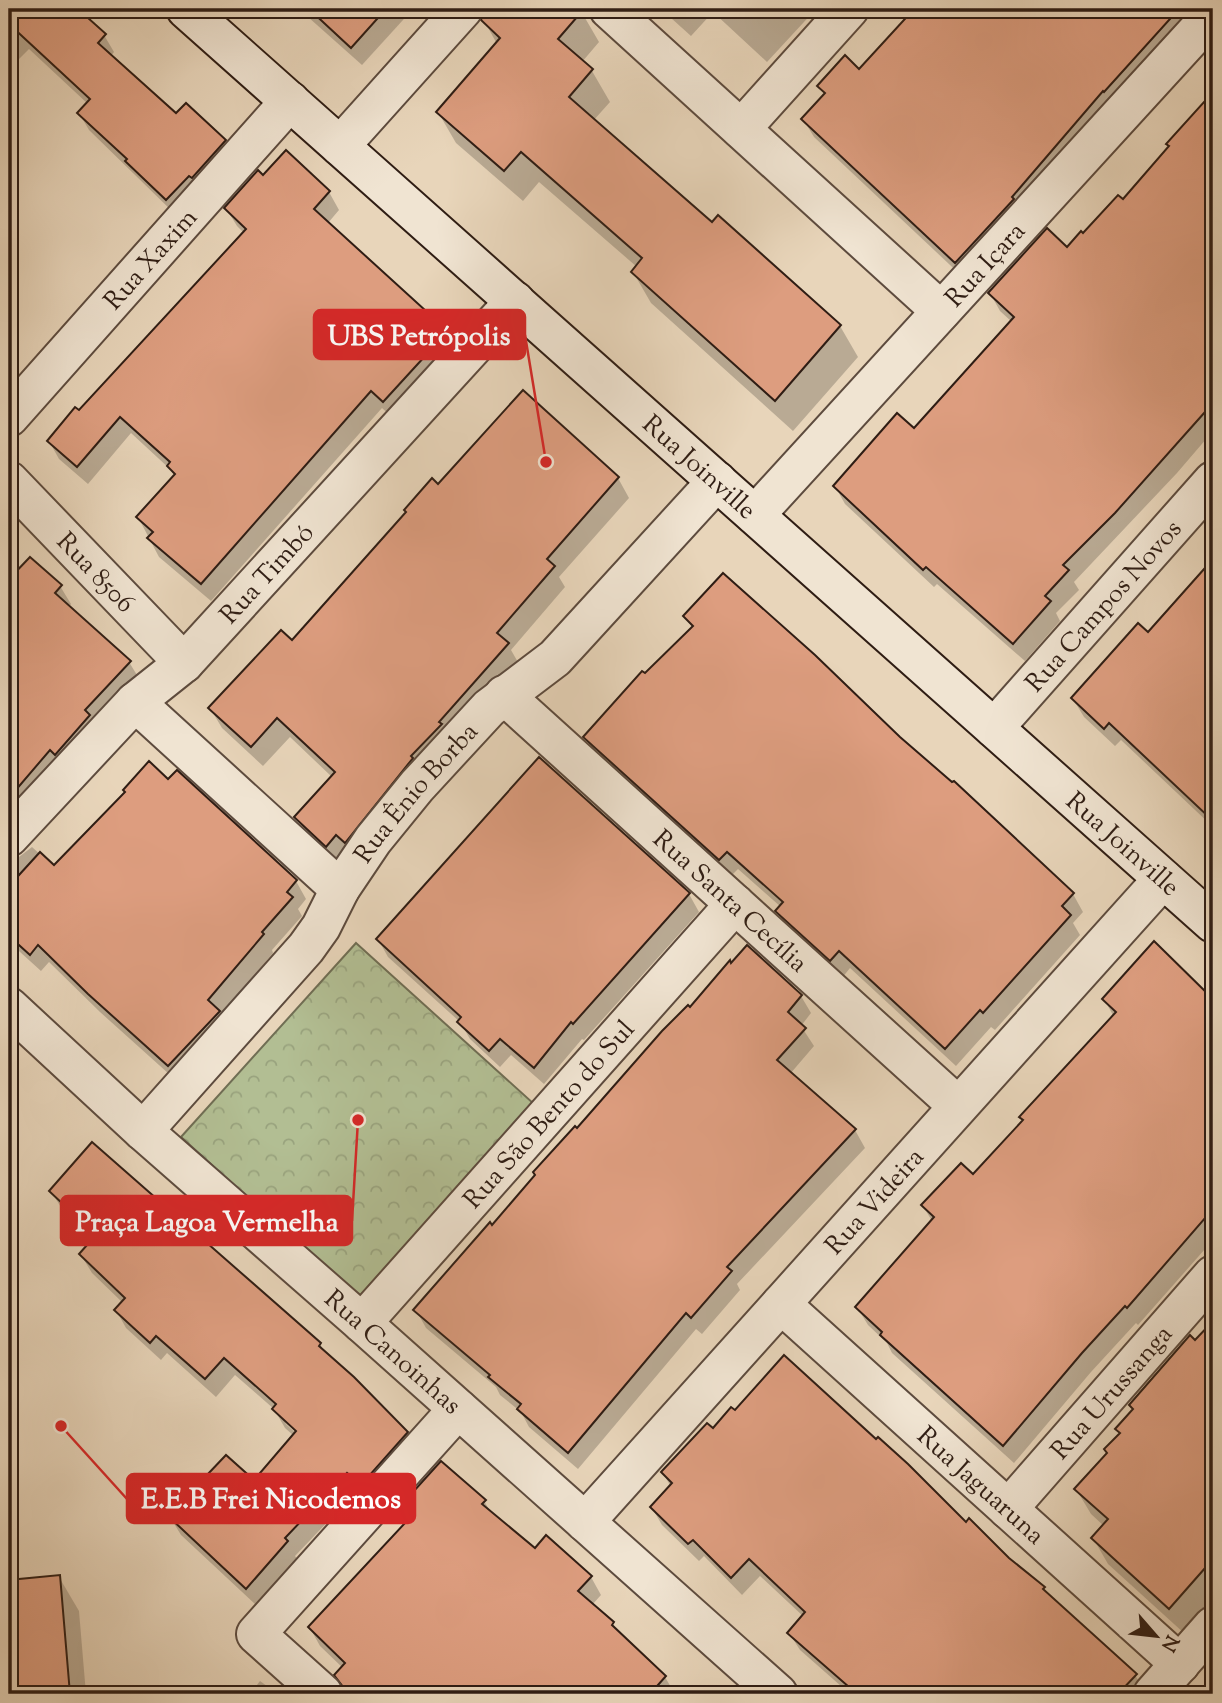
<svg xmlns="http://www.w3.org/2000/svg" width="1222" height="1703" viewBox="0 0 1222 1703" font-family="'Sorts Mill Goudy',serif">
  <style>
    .park { fill: url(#park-crowns); stroke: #706e54; stroke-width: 2 }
    .shadow { fill: #0003; fill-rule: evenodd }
    .building { fill: #dd9d7f; stroke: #2f1d14; stroke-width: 2 }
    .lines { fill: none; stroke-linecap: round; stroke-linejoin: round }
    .street-casing { stroke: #5d4b3e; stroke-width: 42 }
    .secondary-casing { stroke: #2f1d14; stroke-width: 42 }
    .street { stroke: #f0e4d2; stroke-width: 38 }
    .secondary { stroke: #f0e4d2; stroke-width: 38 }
    .labels { text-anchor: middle; stroke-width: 5; stroke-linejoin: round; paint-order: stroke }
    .street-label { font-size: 26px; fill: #2f1d14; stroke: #f0e4d2 }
    .leader { fill: none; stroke: #d62828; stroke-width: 2.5 }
    .callout-dot { fill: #d62828; stroke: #f0e4d2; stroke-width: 2.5 }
    .callout { fill: #d62828; stroke: #d62828; stroke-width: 2.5 }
    .callout-label { font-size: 28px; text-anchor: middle; font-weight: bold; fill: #fff }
  </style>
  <defs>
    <pattern id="park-crowns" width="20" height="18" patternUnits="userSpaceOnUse" patternTransform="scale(1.75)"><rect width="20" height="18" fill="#b2be93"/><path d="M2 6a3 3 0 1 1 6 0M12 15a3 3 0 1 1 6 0" fill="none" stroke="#99a37e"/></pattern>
  </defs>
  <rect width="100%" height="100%" fill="#e8d5ba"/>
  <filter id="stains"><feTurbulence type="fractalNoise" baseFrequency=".00286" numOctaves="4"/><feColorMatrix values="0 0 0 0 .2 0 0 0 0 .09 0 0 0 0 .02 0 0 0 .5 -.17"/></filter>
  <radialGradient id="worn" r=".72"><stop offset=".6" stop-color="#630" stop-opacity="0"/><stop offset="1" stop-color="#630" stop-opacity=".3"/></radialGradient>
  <path class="park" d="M356,943L534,1104L358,1298L181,1137Z"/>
  <g class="shadow">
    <path d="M9,9H76L104,35L114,52L110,57L176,116L224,142L234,159L177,216L89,130L79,113L88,104L29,49L18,60L9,51Z"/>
    <path d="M299,9H413L362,65Z"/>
    <path d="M496,9H578L581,11L599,42L582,62L592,71L610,102L593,121L712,224L840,326L858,357L793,431L651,303L633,272L637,267L539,182L523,201L456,143L438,112L497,44L485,22Z"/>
    <path d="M661,9H816L767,62L713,12L691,36Z"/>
    <path d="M915,9H1186L1194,22L967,281L814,137L803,119L825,96L819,86L859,71Z"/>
    <path d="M1213,93V431L1177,473L1074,582L1079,590L1056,613L1060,621L1025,661L937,584L934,587L845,504L835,486L914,430L1012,322L1000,311L990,293L1067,249L1123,201L1171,147L1168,144Z"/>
    <path d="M263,178L329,192L339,210L328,223L447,332L457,350L394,419L382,408L211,601L159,557L138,517L175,477L171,470L131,433L88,484L59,459L49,441L79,413L244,233L237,226L226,208Z"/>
    <path d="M618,478L629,498L559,577L565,587L511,650L519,664L338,865L307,837L296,817L332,777L290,737L263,766L222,728L210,708L292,643L438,486Z"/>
    <path d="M1213,562V827L1121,740L1115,746L1084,717L1073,699L1148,635Z"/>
    <path d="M9,564L18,572L60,586L71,604L69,607L129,662L140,680L9,828Z"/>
    <path d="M685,616L899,738L1073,894L1083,912L1073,923L1080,935L995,1030L991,1027L956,1066L850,968L842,978L788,929L778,911L781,907L738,869L730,877L596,755L585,737L693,629Z"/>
    <path d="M168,782L296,881L306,899L298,909L302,916L272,950L273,953L221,1015L179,1083L100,1012L49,962L41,971L9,942V860H15L32,847L54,867Z"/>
    <path d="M689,894L699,912L584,1040L582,1039L544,1084L511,1055L500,1067L470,1039L460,1022L388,957L378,939Z"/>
    <path d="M1191,982L1213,1002V1240L1138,1325L1136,1323L1091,1372L1014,1463L892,1353L887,1343L868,1325L857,1307L932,1221L923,1206L973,1177L1114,1017L1104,999Z"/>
    <path d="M801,996L811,1013L801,1026L814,1046L790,1074L855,1130L865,1148L737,1284L740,1290L702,1334L696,1329L578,1469L529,1427L521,1412L500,1395L496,1387L426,1328L416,1310L492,1227L577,1130L690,1009Z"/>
    <path d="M51,1191L320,1344L326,1355L407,1433L417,1451L372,1502L358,1490L295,1556L298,1560L257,1606L181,1535L170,1517L254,1483L294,1436L285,1428L274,1409L235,1375L216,1397L167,1353L161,1360L126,1328L116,1310L123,1303L92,1273L81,1255L95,1240L62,1209ZM282,1416L304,1436L302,1439L286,1424Z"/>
    <path d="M1204,1333L1213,1341V1602L1185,1634L1108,1564L1093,1538L1104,1526L1091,1514L1076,1489L1109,1454L1121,1434L1118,1429Z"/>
    <path d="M713,1430L966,1525L1043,1588L1047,1594L1135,1675L1146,1693L850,1694L800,1650L789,1633L804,1617L760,1576L742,1595L704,1556L699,1561L662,1525L652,1508L671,1487L663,1473Z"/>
    <path d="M484,1501L492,1514L535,1550L591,1577L601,1595L592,1605L665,1677L675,1694H377L372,1690L369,1693L320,1646L310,1628L404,1527L396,1514Z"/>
    <path d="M59,1577L79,1611L86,1694H9V1582Z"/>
    <path d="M260,1681L278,1694H250Z"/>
  </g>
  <g class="building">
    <path d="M9,9H78L106,34L98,43L176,113L186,103L226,140L192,178L189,176L166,200L125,161L127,159L77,113L90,99L9,24Z"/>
    <path d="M309,9H386L351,48Z"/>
    <path d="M484,9H584L558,39L593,69L569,97L712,222L718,215L841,325L775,401L631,272L642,258L521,152L504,171L436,112L500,38L481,20Z"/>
    <path d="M914,9H1179L1104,92L1103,91L1012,197L1014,199L955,263L801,119L825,93L817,86L845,55L859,69Z"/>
    <path d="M1213,92V403L1115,513L1063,565L1069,570L1045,596L1051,601L1013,644L926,567L923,570L833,486L897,413L914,428L1014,317L988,293L1047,228L1067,247L1081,231L1083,233L1118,195L1123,199L1169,146L1166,144Z"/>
    <path d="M286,150L330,191L314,209L448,331L383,402L371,391L201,584L147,538L153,532L136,517L175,474L167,466L170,462L120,417L77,467L47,441L75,407L79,410L246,229L224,208L258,170L263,175Z"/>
    <path d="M523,390L619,477L547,559L555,566L497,633L509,643L439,722L442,724L411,756L413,758L345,843L336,835L326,847L294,817L335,772L277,718L251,747L208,708L281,630L292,640L406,512L404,510L432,478L438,484Z"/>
    <path d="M30,557L62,585L55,593L131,661L85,710L90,715L55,755L50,750L9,798V579Z"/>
    <path d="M1213,559V821L1109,723L1104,729L1071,698L1138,623L1148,632Z"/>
    <path d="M723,573L815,655L900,737L952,782L954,781L1074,893L1062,906L1071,915L983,1013L980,1010L945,1049L839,951L830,961L775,911L783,902L727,852L719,860L583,737L642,671L645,673L693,626L683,616Z"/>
    <path d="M539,757L690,893L573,1024L571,1022L534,1068L500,1039L489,1051L457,1022L461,1017L376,939Z"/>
    <path d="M149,761L168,779L177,770L297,880L287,892L293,897L262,932L264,934L208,1000L220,1011L168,1066L88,994L38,945L30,955L9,936V886L40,852L54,865L125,792L123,790Z"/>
    <path d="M1154,941L1213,999V1209L1127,1308L1125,1306L1082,1353L1003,1446L880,1335L882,1332L855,1307L934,1217L921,1205L961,1163L973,1174L1023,1120L1019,1117L1116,1012L1102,999Z"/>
    <path d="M747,945L802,995L788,1012L806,1028L777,1060L856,1129L727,1267L732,1271L691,1318L686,1313L568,1453L517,1409L521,1404L488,1377L490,1375L413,1310L490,1222L492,1225L535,1175L533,1172L575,1126L577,1128L662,1031L688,1005L690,1007L730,960L731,963Z"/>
    <path d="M92,1142L321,1343L319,1346L354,1377L408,1432L361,1485L347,1473L285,1538L288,1541L246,1589L168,1516L226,1455L254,1480L296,1431L272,1409L276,1404L224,1358L205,1379L156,1336L150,1343L114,1310L125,1298L79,1254L96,1235L49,1191Z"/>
    <path d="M1213,1321V1559L1169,1609L1091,1538L1108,1519L1074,1489L1107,1453L1104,1449L1120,1433L1115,1429L1133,1409L1129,1405L1190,1335L1195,1340Z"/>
    <path d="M784,1355L876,1439L878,1437L908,1464L966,1522L969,1518L1009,1558L1045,1587L1043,1589L1137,1674L1118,1694H857L787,1633L805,1612L749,1559L731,1578L693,1540L688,1544L650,1507L672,1483L661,1472L707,1423L713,1428L731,1407L735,1410Z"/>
    <path d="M441,1461L486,1500L482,1504L535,1548L546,1535L592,1576L578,1591L614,1622L612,1625L666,1676L650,1694H344L343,1687L334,1675L345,1663L308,1627L405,1523L394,1513Z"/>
    <path d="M60,1575L70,1694H9V1580Z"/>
  </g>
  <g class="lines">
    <g class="street-casing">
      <g id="street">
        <path d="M609,9L941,311"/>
        <path d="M741,129L849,9"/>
        <path d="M340,146L463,9"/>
        <path id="s1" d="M9,417L290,101"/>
        <path id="s2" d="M9,481L184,663"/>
        <path id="s3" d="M755,515L1213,14"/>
        <path id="s4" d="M504,695L958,1106"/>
        <path d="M135,702L340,889"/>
        <path id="s5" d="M994,728L1213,481"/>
        <path id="s6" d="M9,837L135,702L184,663L515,301"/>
        <path id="s7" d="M9,1007L143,1131L362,1323L778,1694"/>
        <path id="s8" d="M143,1131L306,948L321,927L340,889L373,840L417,786L489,708L555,658L717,481"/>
        <path id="s9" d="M781,1304L1180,1664"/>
        <path id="s10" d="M362,1323L735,904"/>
        <path id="s11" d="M1008,1509L1213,1275"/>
        <path id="s12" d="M585,1522L1163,879"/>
        <path d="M323,1694L256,1634L458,1409"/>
        <path d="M1153,1694L1213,1626"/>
      </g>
    </g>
    <g class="secondary-casing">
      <g id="secondary">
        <path id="s13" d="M186,9L1213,923"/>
      </g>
    </g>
    <use href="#street" class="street"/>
    <use href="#secondary" class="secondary"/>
  </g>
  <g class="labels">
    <g class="street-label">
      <text dy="9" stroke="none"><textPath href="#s1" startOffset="212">Rua Xaxim</textPath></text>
      <text dy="9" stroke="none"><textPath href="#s3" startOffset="340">Rua Içara</textPath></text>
      <text dy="9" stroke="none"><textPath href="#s13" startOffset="688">Rua Joinville</textPath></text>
      <text dy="9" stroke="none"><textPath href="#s2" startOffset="126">Rua 8506</textPath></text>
      <text dy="9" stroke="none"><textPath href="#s6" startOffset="369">Rua Timbó</textPath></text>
      <text dy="9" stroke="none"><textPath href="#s5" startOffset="164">Rua Campos Novos</textPath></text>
      <text dy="9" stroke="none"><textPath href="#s8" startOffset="436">Rua Ênio Borba</textPath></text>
      <text dy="9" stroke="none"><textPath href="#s13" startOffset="1255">Rua Joinville</textPath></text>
      <text dy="9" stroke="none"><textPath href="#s4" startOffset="306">Rua Santa Cecília</textPath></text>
      <text dy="9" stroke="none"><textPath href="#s10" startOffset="280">Rua São Bento do Sul</textPath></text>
      <text dy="9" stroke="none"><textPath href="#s12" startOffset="432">Rua Videira</textPath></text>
      <text dy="9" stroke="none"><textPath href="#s7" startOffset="516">Rua Canoinhas</textPath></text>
      <text dy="9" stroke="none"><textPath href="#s11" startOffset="156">Rua Urussanga</textPath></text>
      <text dy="9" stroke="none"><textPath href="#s9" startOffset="270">Rua Jaguaruna</textPath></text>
    </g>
  </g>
  <path class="leader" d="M546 462L525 335M358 1120L352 1221M61 1426L127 1499"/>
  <g class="callout-dot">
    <circle cx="546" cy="462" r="7"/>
    <circle cx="358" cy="1120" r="7"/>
    <circle cx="61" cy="1426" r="7"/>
  </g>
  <g class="callout">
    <rect x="314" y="310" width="211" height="49" rx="7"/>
    <rect x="61" y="1196" width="291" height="49" rx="7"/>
    <rect x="127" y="1474" width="288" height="49" rx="7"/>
  </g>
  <g class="callout-label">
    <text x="419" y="345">UBS Petrópolis</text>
    <text x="207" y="1231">Praça Lagoa Vermelha</text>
    <text x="271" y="1508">E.E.B Frei Nicodemos</text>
  </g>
  <rect width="1222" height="1703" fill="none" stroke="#e8d5ba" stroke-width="35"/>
  <rect x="10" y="10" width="1201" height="1682" fill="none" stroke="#2f1d14" stroke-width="3.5"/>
  <rect x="18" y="18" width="1187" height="1668" fill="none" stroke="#2f1d14" stroke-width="2"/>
  <g transform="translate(1156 1636) rotate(118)" stroke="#f0e4d2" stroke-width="5" paint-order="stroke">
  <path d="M0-5L12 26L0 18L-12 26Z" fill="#2f1d14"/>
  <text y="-10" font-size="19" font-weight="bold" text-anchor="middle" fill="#2f1d14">N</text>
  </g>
  <rect width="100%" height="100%" filter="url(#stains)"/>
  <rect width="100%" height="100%" fill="url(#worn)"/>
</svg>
